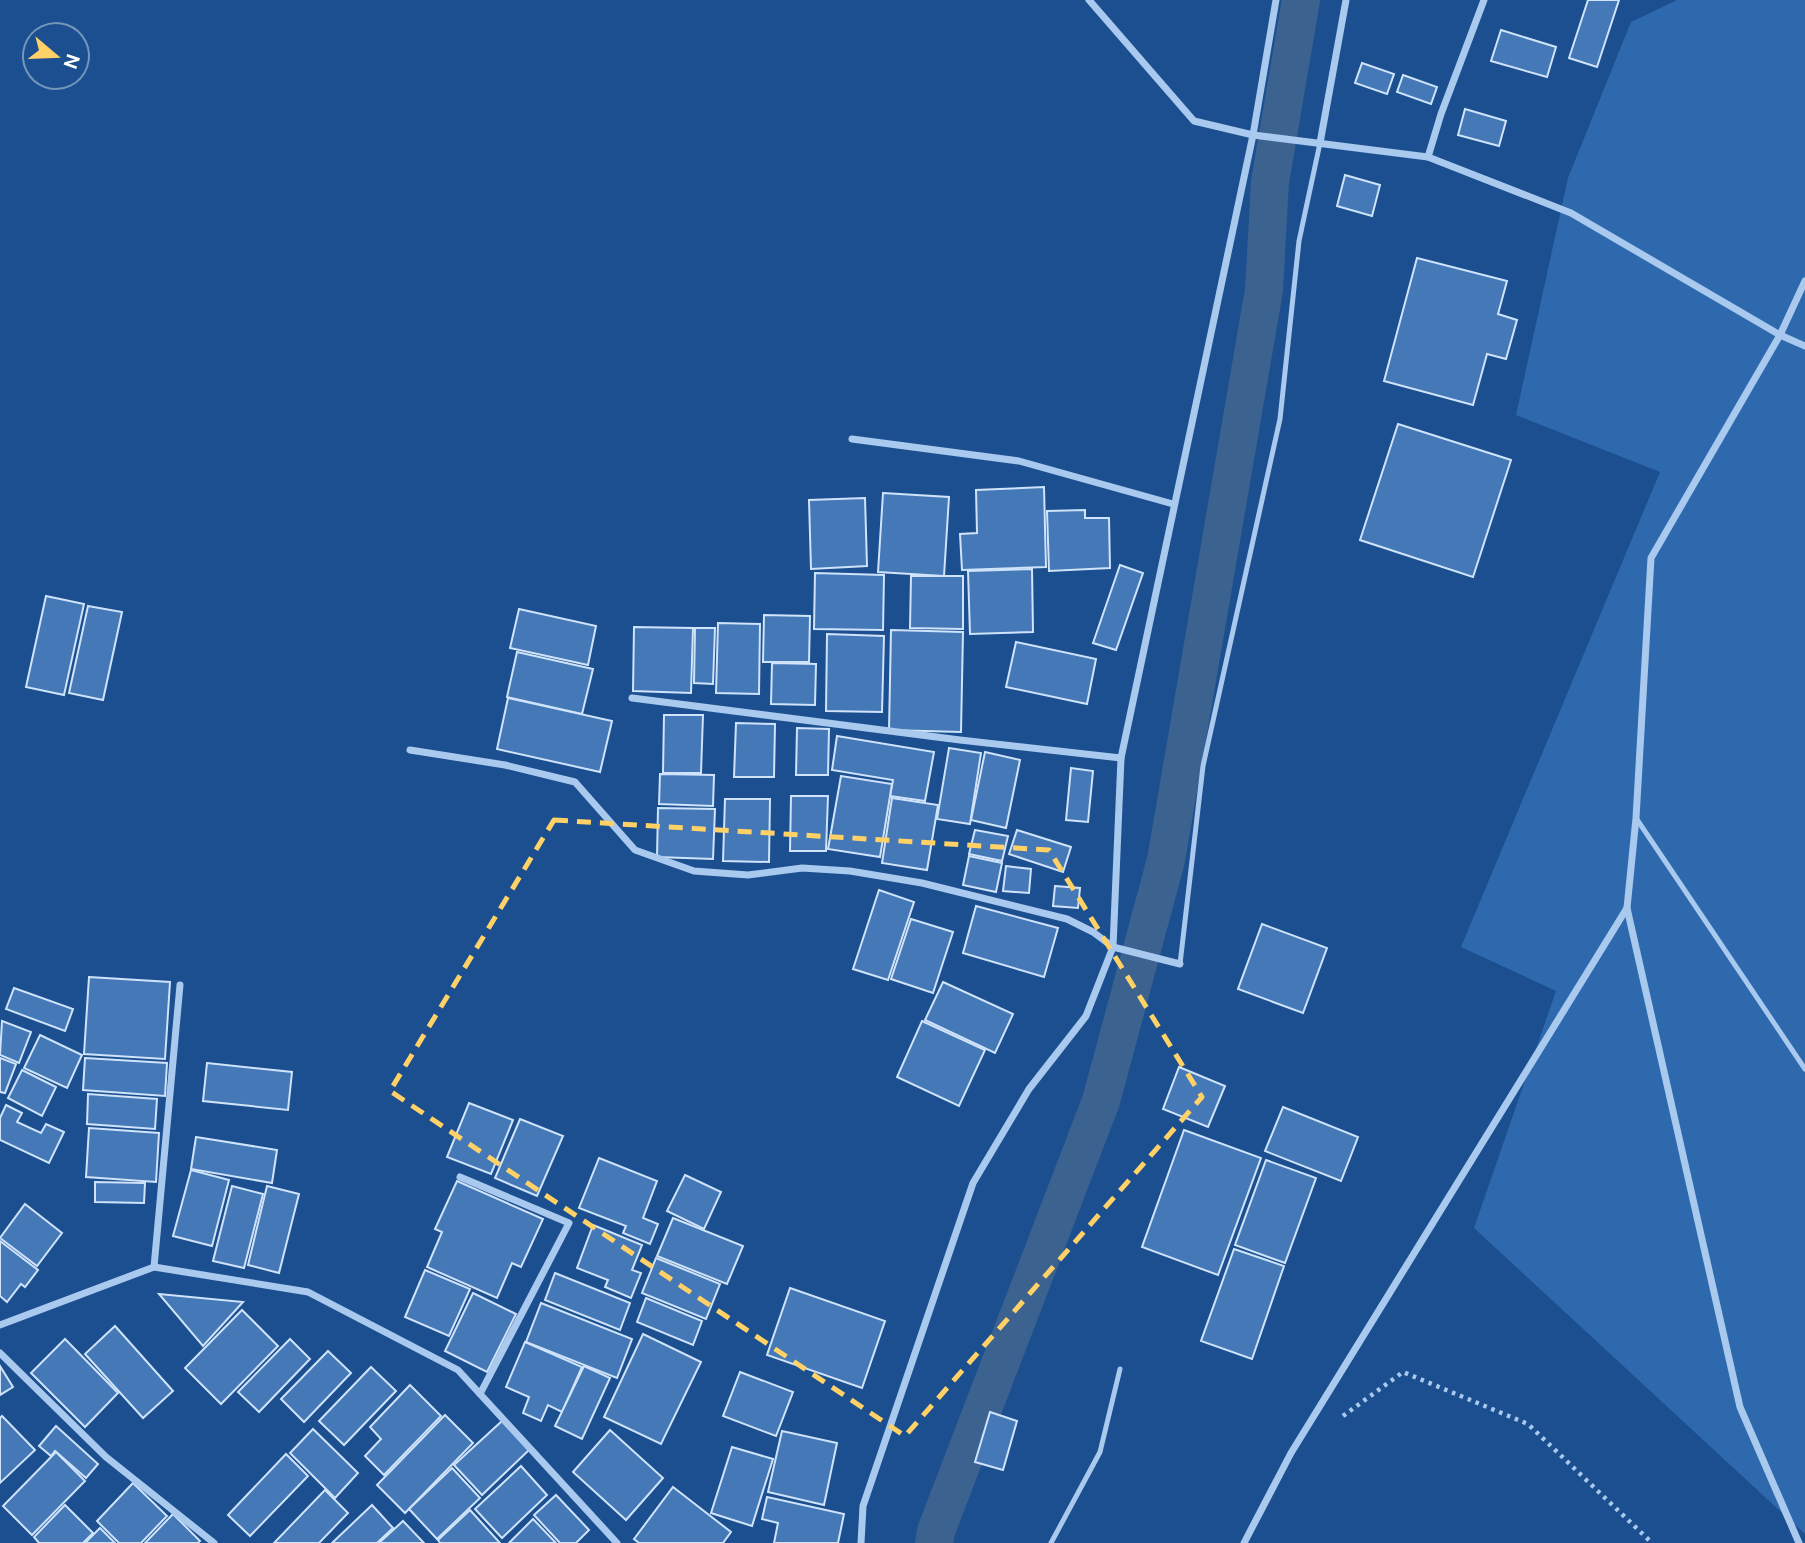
<svg xmlns="http://www.w3.org/2000/svg" width="1805" height="1543" viewBox="0 0 1805 1543" font-family="'DM Sans',sans-serif">
  <style>
    .green { fill: #2e69ad }
    .lines { fill: none; stroke-linecap: round; stroke-linejoin: round }
    .canal { stroke: #3c6290; stroke-width: 38 }
    .building { fill: #4478b7; stroke: #cfe3fa; stroke-width: 2 }
    .path { stroke: #a9c9ee; stroke-width: 4.5; stroke-dasharray: 3.5 5; stroke-linecap: butt }
    .service { stroke: #a9c9ee; stroke-width: 5 }
    .minor { stroke: #a9c9ee; stroke-width: 7 }
    .marked { fill: none; stroke: #ffd166; stroke-width: 5; stroke-dasharray: 14 9; stroke-linejoin: round }
  </style>
  <rect width="100%" height="100%" fill="#1b4f8f"/>
  <path class="green" d="M1677,0H1805V1534L1474,1228L1556,991L1461,947L1660,472L1516,415L1568,178L1631,22Z"/>
  <g class="lines">
    <path class="canal" d="M934,1543L936,1531L1101,1101L1166,860L1264,290L1270,182L1301,0"/>
  </g>
  <g class="building">
    <path d="M1588,0H1619L1597,67L1569,58Z"/>
    <path d="M1501,30L1556,47L1547,77L1491,61Z"/>
    <path d="M1362,63L1394,74L1387,94L1355,83Z"/>
    <path d="M1403,75L1437,87L1431,104L1397,92Z"/>
    <path d="M1465,109L1506,121L1499,146L1458,135Z"/>
    <path d="M1345,175L1380,185L1372,216L1337,206Z"/>
    <path d="M1417,258L1507,281L1498,314L1517,320L1506,359L1487,354L1473,405L1384,381Z"/>
    <path d="M1398,424L1511,460L1473,577L1360,540Z"/>
    <path d="M1044,487L1046,567L962,570L960,534L977,533L976,490Z"/>
    <path d="M883,493L949,497L944,576L878,572Z"/>
    <path d="M865,498L867,566L811,569L809,500Z"/>
    <path d="M1085,510V518H1109L1110,568L1049,571L1047,511Z"/>
    <path d="M1120,565L1143,573L1116,650L1093,643Z"/>
    <path d="M1032,569L1033,632L970,634L968,571Z"/>
    <path d="M815,573L884,575L883,630L814,629Z"/>
    <path d="M911,576H963V629L910,628Z"/>
    <path d="M46,596L84,604L64,695L26,687Z"/>
    <path d="M88,606L122,612L103,700L69,693Z"/>
    <path d="M519,609L596,626L588,665L510,648Z"/>
    <path d="M764,615L810,616L809,662H763Z"/>
    <path d="M718,623L760,624L759,694L716,693Z"/>
    <path d="M634,627L693,628L691,693L633,691Z"/>
    <path d="M695,628H715L713,684L694,683Z"/>
    <path d="M891,630L963,632L961,732L889,730Z"/>
    <path d="M827,634L884,636L882,712L826,711Z"/>
    <path d="M1016,642L1096,659L1087,704L1006,687Z"/>
    <path d="M517,652L593,669L582,714L507,697Z"/>
    <path d="M772,663L816,664L815,705L771,704Z"/>
    <path d="M508,698L612,721L600,772L497,749Z"/>
    <path d="M664,715H703L701,773H663Z"/>
    <path d="M736,723L775,724L774,777H734Z"/>
    <path d="M797,728L829,729L828,775H796Z"/>
    <path d="M837,736L934,752L925,801L890,796L893,780L832,770Z"/>
    <path d="M949,748L981,753L970,824L937,819Z"/>
    <path d="M985,752L1020,760L1006,828L971,820Z"/>
    <path d="M1071,768L1093,771L1088,822L1066,820Z"/>
    <path d="M660,774L714,775L713,806L659,804Z"/>
    <path d="M841,776L892,784L880,857L828,849Z"/>
    <path d="M791,796H828L826,851H790Z"/>
    <path d="M892,798L938,805L927,870L882,863Z"/>
    <path d="M725,799H770L769,862L723,861Z"/>
    <path d="M658,808L715,809L713,859L657,857Z"/>
    <path d="M975,830L1008,836L1002,861L969,854Z"/>
    <path d="M1017,830L1071,847L1063,872L1009,854Z"/>
    <path d="M969,856L1002,863L996,892L963,885Z"/>
    <path d="M1006,866L1031,869L1029,893L1003,891Z"/>
    <path d="M1055,886L1080,888L1078,908L1053,906Z"/>
    <path d="M879,890L914,902L888,980L853,969Z"/>
    <path d="M976,906L1058,928L1044,977L963,953Z"/>
    <path d="M911,919L953,932L933,993L891,979Z"/>
    <path d="M1262,924L1327,948L1303,1013L1238,989Z"/>
    <path d="M89,977L170,982L165,1059L84,1054Z"/>
    <path d="M943,982L1013,1014L995,1053L925,1020Z"/>
    <path d="M14,988L73,1009L65,1031L6,1009Z"/>
    <path d="M2,1021L31,1032L19,1063L0,1055Z"/>
    <path d="M922,1021L985,1050L959,1106L897,1077Z"/>
    <path d="M40,1035L82,1055L67,1088L24,1068Z"/>
    <path d="M0,1058L16,1064L5,1093L0,1092Z"/>
    <path d="M85,1058L167,1063L165,1096L83,1090Z"/>
    <path d="M207,1063L292,1072L288,1110L203,1101Z"/>
    <path d="M1179,1067L1225,1086L1208,1127L1163,1109Z"/>
    <path d="M22,1070L56,1087L42,1116L8,1098Z"/>
    <path d="M88,1094L157,1099L155,1129L87,1124Z"/>
    <path d="M469,1103L513,1120L491,1174L447,1157Z"/>
    <path d="M6,1105L22,1113L17,1122L41,1133L46,1124L64,1132L49,1163L0,1140V1118Z"/>
    <path d="M1283,1107L1358,1137L1341,1181L1265,1151Z"/>
    <path d="M520,1119L563,1136L537,1196L495,1178Z"/>
    <path d="M89,1128L159,1133L156,1182L86,1177Z"/>
    <path d="M1184,1130L1261,1158L1218,1275L1142,1247Z"/>
    <path d="M196,1137L277,1150L272,1183L191,1169Z"/>
    <path d="M599,1158L657,1181L643,1218L658,1224L650,1244L623,1233L626,1226L579,1208Z"/>
    <path d="M1266,1160L1316,1178L1285,1263L1235,1245Z"/>
    <path d="M191,1170L229,1180L212,1246L173,1236Z"/>
    <path d="M685,1175L721,1192L704,1229L667,1211Z"/>
    <path d="M457,1181L543,1219L521,1267L512,1263L497,1298L427,1267L442,1232L435,1229Z"/>
    <path d="M95,1182L145,1183L144,1203L95,1202Z"/>
    <path d="M232,1186L263,1194L244,1268L213,1261Z"/>
    <path d="M267,1186L299,1194L279,1273L248,1265Z"/>
    <path d="M25,1204L62,1233L37,1266L0,1238Z"/>
    <path d="M673,1218L743,1246L727,1284L657,1256Z"/>
    <path d="M593,1225L642,1245L632,1270L641,1273L631,1298L605,1287L608,1280L577,1268Z"/>
    <path d="M0,1241L38,1270L25,1287L21,1284L7,1302L0,1296Z"/>
    <path d="M1234,1249L1284,1266L1252,1359L1201,1341Z"/>
    <path d="M656,1258L720,1284L706,1319L642,1293Z"/>
    <path d="M425,1270L470,1289L449,1336L405,1317Z"/>
    <path d="M555,1273L630,1303L620,1330L545,1300Z"/>
    <path d="M790,1288L885,1321L862,1388L767,1355Z"/>
    <path d="M473,1293L516,1314L487,1372L445,1351Z"/>
    <path d="M159,1294L243,1302L203,1346Z"/>
    <path d="M646,1298L702,1321L693,1345L637,1322Z"/>
    <path d="M541,1303L632,1339L617,1378L526,1342Z"/>
    <path d="M242,1310L278,1346L221,1404L185,1368Z"/>
    <path d="M115,1326L173,1391L143,1418L85,1354Z"/>
    <path d="M643,1334L701,1362L661,1444L604,1417Z"/>
    <path d="M65,1339L118,1393L85,1427L31,1373Z"/>
    <path d="M290,1339L310,1359L259,1412L238,1392Z"/>
    <path d="M525,1342L582,1367L562,1412L548,1405L541,1421L523,1413L529,1397L506,1387Z"/>
    <path d="M328,1351L351,1373L304,1422L281,1399Z"/>
    <path d="M0,1366L13,1387L0,1395Z"/>
    <path d="M584,1366L610,1378L582,1439L555,1426Z"/>
    <path d="M371,1367L396,1391L344,1445L319,1421Z"/>
    <path d="M740,1372L793,1392L776,1436L723,1416Z"/>
    <path d="M410,1385L441,1416L384,1475L365,1456L381,1439L370,1427Z"/>
    <path d="M990,1412L1017,1421L1003,1470L975,1462Z"/>
    <path d="M445,1415L473,1443L405,1513L377,1485Z"/>
    <path d="M2,1416L35,1450L0,1483V1418Z"/>
    <path d="M502,1421L529,1450L482,1495L454,1465Z"/>
    <path d="M56,1426L98,1464L86,1478L55,1451L51,1456L39,1446Z"/>
    <path d="M313,1429L358,1473L335,1498L290,1453Z"/>
    <path d="M610,1430L663,1478L626,1520L573,1472Z"/>
    <path d="M782,1431L837,1443L824,1505L768,1492Z"/>
    <path d="M732,1447L773,1459L752,1526L711,1513Z"/>
    <path d="M56,1452L85,1481L32,1535L3,1506Z"/>
    <path d="M286,1454L308,1476L250,1536L228,1515Z"/>
    <path d="M521,1466L547,1495L502,1538L475,1509Z"/>
    <path d="M452,1468L480,1498L437,1539L409,1509Z"/>
    <path d="M133,1483L167,1516L141,1543H119L97,1521Z"/>
    <path d="M673,1487L731,1532L723,1543H639L634,1539Z"/>
    <path d="M325,1490L348,1513L319,1543H274Z"/>
    <path d="M556,1495L589,1530L576,1543H560L534,1515Z"/>
    <path d="M767,1497L844,1514L838,1543H774L778,1523L762,1519Z"/>
    <path d="M65,1505L93,1533L83,1543H39L34,1537Z"/>
    <path d="M372,1505L393,1528L377,1543H332Z"/>
    <path d="M470,1510L500,1543H440L438,1540Z"/>
    <path d="M173,1514L200,1541L198,1543H145Z"/>
    <path d="M533,1519L556,1543H509Z"/>
    <path d="M403,1521L424,1543H379Z"/>
    <path d="M100,1528L115,1543H85Z"/>
  </g>
  <g class="lines">
    <path class="path" d="M1343,1416L1403,1372L1528,1424L1652,1543"/>
    <g class="service">
      <path d="M1636,818L1805,1069"/>
      <path d="M1180,964L1203,766L1280,419L1299,241L1320,143"/>
      <path d="M1051,1543L1100,1452L1120,1369"/>
    </g>
    <g class="minor">
      <path d="M1089,0L1194,121L1253,135L1428,157L1571,213L1780,335L1805,346"/>
      <path d="M1320,143L1346,0"/>
      <path d="M1428,157L1441,114L1484,0"/>
      <path d="M852,439L1019,461L1173,504"/>
      <path d="M632,698L960,740L1121,758"/>
      <path d="M410,750L505,765L575,782L635,850L694,871L748,875L802,868L850,871L922,883L1067,919L1093,932L1113,947L1180,964"/>
      <path d="M1627,908L1740,1407L1799,1543"/>
      <path d="M460,1177L569,1223L480,1394"/>
      <path d="M154,1267L180,985"/>
      <path d="M0,1325L154,1267L308,1292L458,1370L617,1543"/>
      <path d="M0,1353L106,1457L214,1543"/>
      <path d="M861,1543L863,1506L973,1183L1029,1089L1086,1016L1113,947L1121,758L1253,135L1276,0"/>
      <path d="M1244,1543L1291,1453L1627,908L1636,818L1651,558L1780,335L1805,281"/>
    </g>
  </g>
  <path class="marked" d="M554,820L1049,850L1202,1097L905,1436L390,1091Z"/>
  <g transform="translate(56 56) rotate(109)"><circle r="33" fill="#1b4f8f" stroke="#7695bc" stroke-width="2"/>
  <path d="M0-5L12 26L0 18L-12 26Z" fill="#ffd166"/>
  <text y="-10" font-size="19" font-weight="bold" text-anchor="middle" fill="#ffffff">N</text>
  </g>
</svg>
